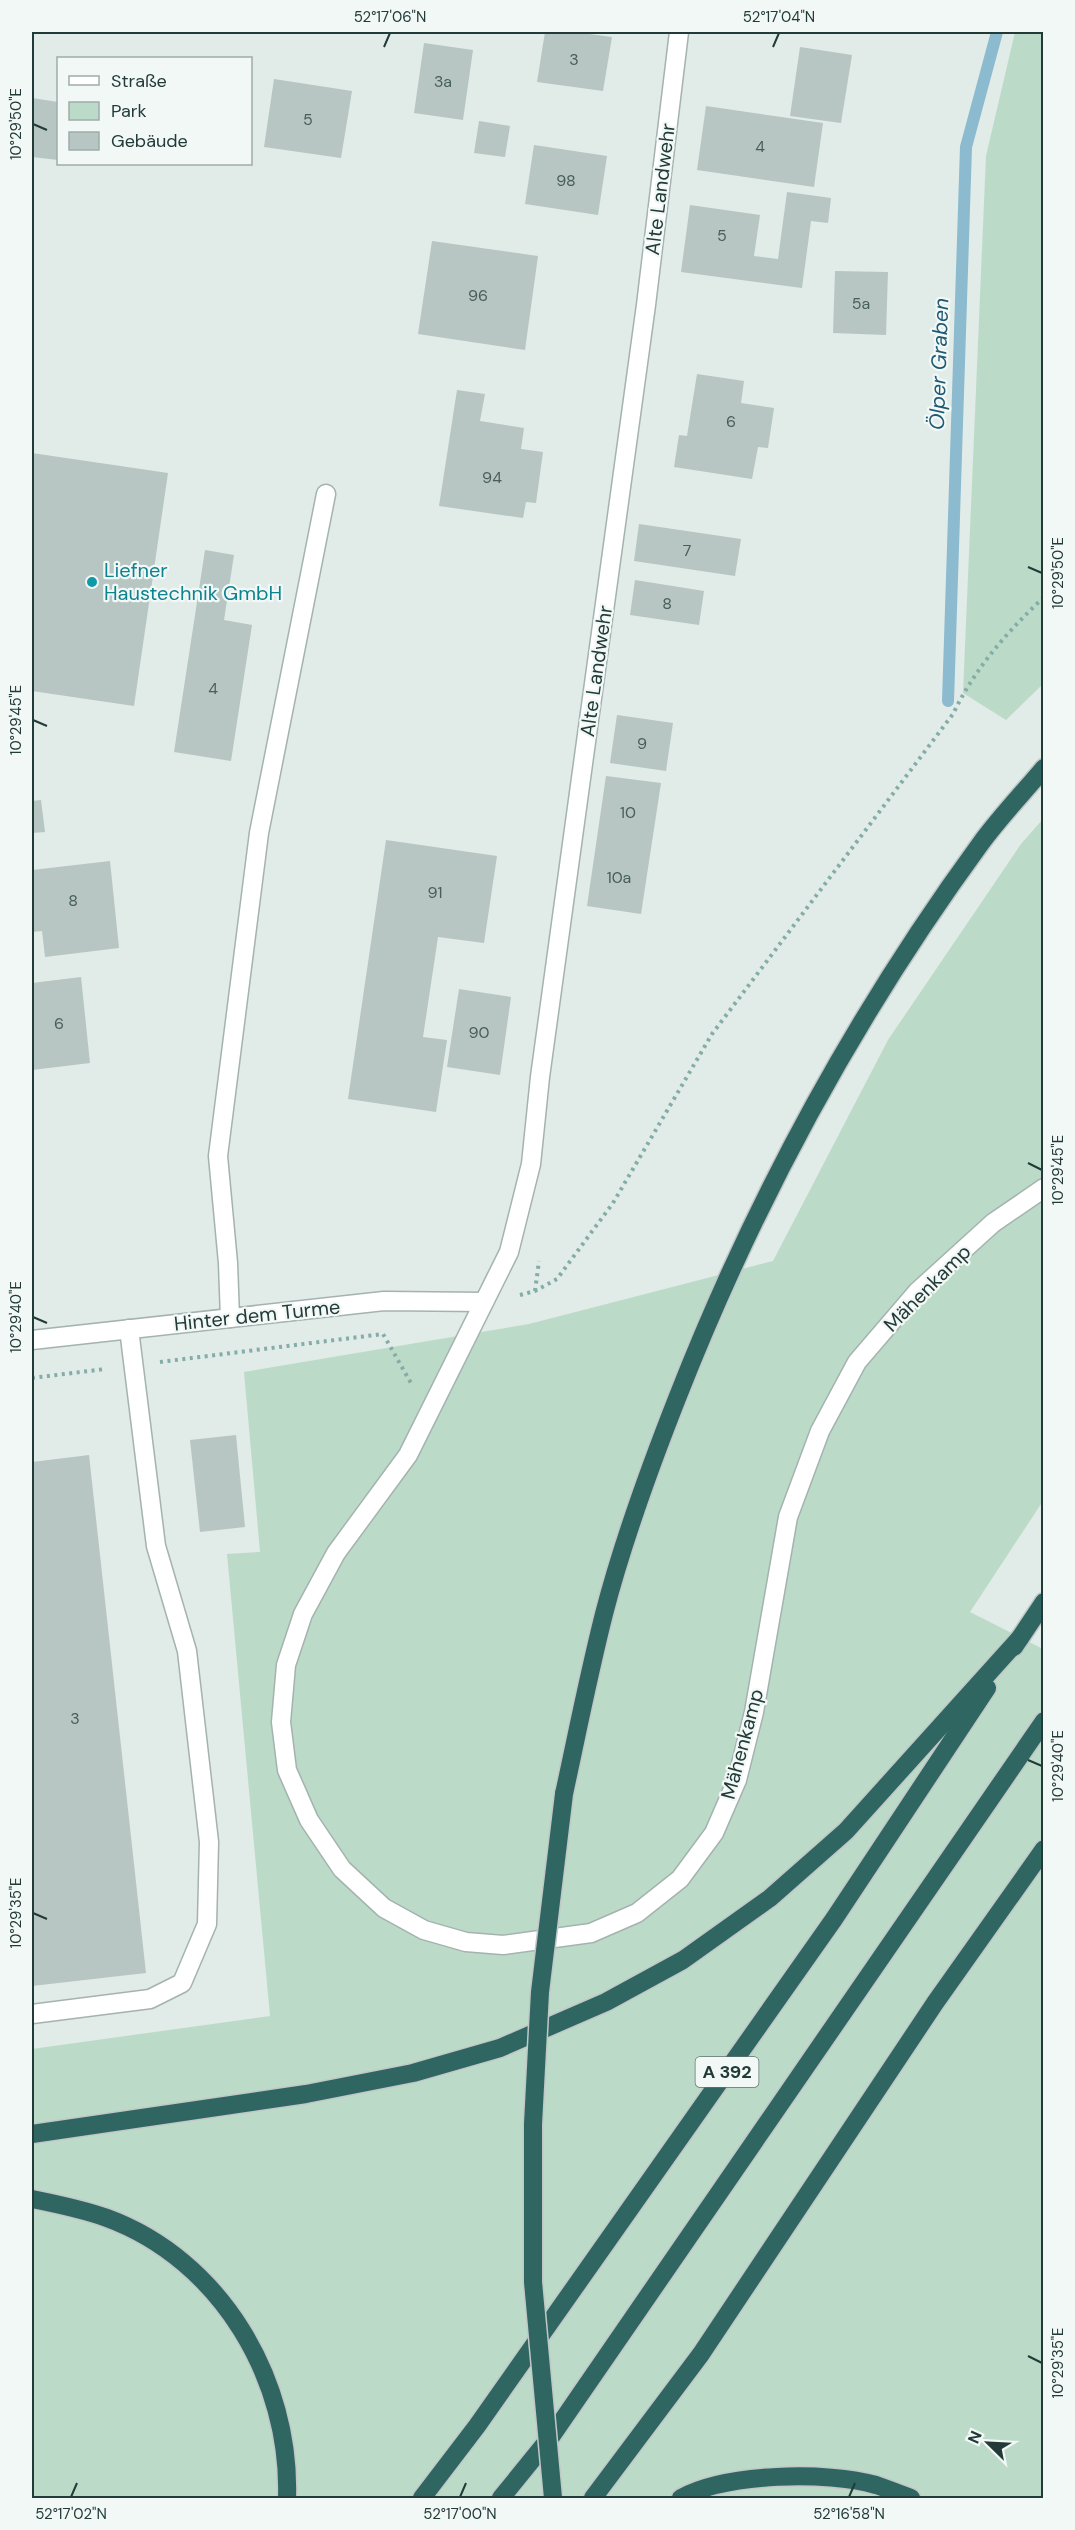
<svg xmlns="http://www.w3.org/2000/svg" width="1075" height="2530" viewBox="0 0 1075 2530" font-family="'DM Sans',sans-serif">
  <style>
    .green { fill: #bbdbc8 }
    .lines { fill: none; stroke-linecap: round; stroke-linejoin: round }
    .stream { stroke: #8cbace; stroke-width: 12 }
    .building { fill: #b7c6c2 }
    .minor-casing { stroke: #a4b3b0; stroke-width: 21 }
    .highway-casing { stroke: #c1c8c7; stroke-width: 21 }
    .path { stroke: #83ada6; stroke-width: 4; stroke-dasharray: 3 4.5; stroke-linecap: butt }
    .minor { stroke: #fff; stroke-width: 18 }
    .highway { stroke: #306662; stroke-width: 18 }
    .highway-bridge-casing { stroke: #c1c8c7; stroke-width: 21; stroke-linecap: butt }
    .highway-bridge { stroke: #306662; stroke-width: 18 }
    .ticks { fill: none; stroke: #223b38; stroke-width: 2 }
    .culture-dot { fill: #0f9aa8; stroke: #f2f8f6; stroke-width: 2 }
    .labels { text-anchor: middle; stroke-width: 4.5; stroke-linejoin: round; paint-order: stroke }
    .number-label { font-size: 16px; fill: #475e5a }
    .shield { fill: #f2f8f6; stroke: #607471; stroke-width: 1.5 }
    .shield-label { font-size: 18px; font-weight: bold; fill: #223b38 }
    .street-label { font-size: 20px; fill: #223b38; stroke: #f2f8f6 }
    .culture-label { font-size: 20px; fill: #0d838f; stroke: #f2f8f6; text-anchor: start }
    .water-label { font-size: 21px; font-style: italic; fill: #1f5a74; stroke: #f2f8f6 }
    .neatline { fill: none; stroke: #223b38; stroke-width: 2 }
    .ticks-label { font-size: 15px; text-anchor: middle; fill: #223b38 }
  </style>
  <rect width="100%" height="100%" fill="#e1ebe8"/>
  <g class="green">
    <path d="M1015,32H1044V683L1006,720L963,693L986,156Z"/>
    <path d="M1043,819V1501L970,1612L1043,1649V2498H32V2049L270,2016L227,1554L260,1552L244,1372L529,1324L773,1261L888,1040L1021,844Z"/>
  </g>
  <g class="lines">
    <path class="stream" d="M948,701L966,147L997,32"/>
  </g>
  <g class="building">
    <path d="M545,32H574L612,37L603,91L537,82Z"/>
    <path d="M424,43L473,50L463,120L414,113Z"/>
    <path d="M800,47L852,55L841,123L790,116Z"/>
    <path d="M274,79L352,91L341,158L264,147Z"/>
    <path d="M32,98L58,102V160L32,157Z"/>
    <path d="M706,106L823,123L814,187L697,170Z"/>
    <path d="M479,121L510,126L505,157L474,153Z"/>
    <path d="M534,145L607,156L598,215L525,204Z"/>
    <path d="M787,192L831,198L828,223L811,221L802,288L681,272L690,205L760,215L754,256L778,259Z"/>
    <path d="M432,241L538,256L525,350L418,334Z"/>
    <path d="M835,271L888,272L886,335L833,333Z"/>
    <path d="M697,374L744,381L741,403L774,408L768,448L758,447L752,479L674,467L679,435L687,436Z"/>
    <path d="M457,390L485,394L480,421L524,428L521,449L543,452L536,503L526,502L523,518L439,506Z"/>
    <path d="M32,453L168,473L134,706L32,691Z"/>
    <path d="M639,524L741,539L735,576L634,561Z"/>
    <path d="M205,550L234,555L224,620L252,625L231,761L174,752Z"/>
    <path d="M635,580L704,591L699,625L630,615Z"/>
    <path d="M617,715L673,723L666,771L610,763Z"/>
    <path d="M606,776L661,783L641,914L587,906Z"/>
    <path d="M41,800L45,832L32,833V801Z"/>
    <path d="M386,840L497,856L484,943L438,937L423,1037L447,1040L436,1112L348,1099Z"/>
    <path d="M110,861L119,948L45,957L42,931L32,932V870Z"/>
    <path d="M81,977L90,1063L32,1070V983Z"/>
    <path d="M459,989L511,997L500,1075L447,1067Z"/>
    <path d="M236,1435L245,1527L200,1532L190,1440Z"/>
    <path d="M89,1455L146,1973L32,1986V1462Z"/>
  </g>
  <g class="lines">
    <g class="minor-casing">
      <g id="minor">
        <path d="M679,32L646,305L540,1077L531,1164L509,1252L408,1455L336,1553L303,1614L286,1665L281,1722L287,1770L309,1820L342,1869L384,1908L424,1930L466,1942L503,1945L591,1933L637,1913L680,1879L714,1833L737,1780L754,1712L788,1517L820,1431L857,1362L917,1292L993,1223L1044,1188"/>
        <path d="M230,1318L228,1263L218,1156L259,833L326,494"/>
        <path d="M32,1340L384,1301L484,1302"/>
        <path d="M32,2014L150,1999L182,1983L207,1924L209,1842L187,1651L156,1546L129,1329"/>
      </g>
    </g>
    <g class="highway-casing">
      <g id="highway">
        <path d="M1014,1647L1044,1602"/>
        <path d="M564,1794C577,1734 589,1673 604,1614C623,1540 650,1467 678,1396C755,1200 856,1014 981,843C1000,817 1023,793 1044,768"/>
        <path d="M32,2134L306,2094L413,2073L500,2048L606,2002L683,1960L770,1898L846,1831L1020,1638"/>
        <path d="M32,2199C57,2204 82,2209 107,2218C221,2260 291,2380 287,2498"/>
        <path d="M422,2498L477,2426L834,1919L987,1688"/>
        <path d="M501,2498L553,2434L1044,1721"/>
        <path d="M593,2498L701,2354L935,2003L1044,1849"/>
        <path d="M681,2498C726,2473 827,2471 876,2485C888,2489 899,2494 911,2498"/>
      </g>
    </g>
    <g class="path">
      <path d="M535,1291L539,1261"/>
      <path d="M520,1295L535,1291L557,1279L613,1203L712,1034L953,714C975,668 1007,632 1044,597"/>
      <path d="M160,1362L383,1334L411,1383"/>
      <path d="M32,1378L105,1369"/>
    </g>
    <use href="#minor" class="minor"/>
    <use href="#highway" class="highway"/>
    <g class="highway-bridge-casing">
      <path id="highway-bridge" d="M553,2498L533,2282V2124L540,1992L564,1794"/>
    </g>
    <use href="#highway-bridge" class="highway-bridge"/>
  </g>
  <path class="ticks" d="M384,47L390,33M773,47L779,33M33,124L47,130M1028,567L1042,573M33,720L47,726M1028,1163L1042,1170M33,1317L47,1323M1028,1760L1042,1766M33,1913L47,1919M1028,2356L1042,2363M71,2497L77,2483M460,2497L466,2483M849,2497L855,2483"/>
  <circle class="culture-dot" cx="92" cy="582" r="6"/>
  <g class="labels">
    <g class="number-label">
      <text x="574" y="65">3</text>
      <text x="443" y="87">3a</text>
      <text x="308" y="125">5</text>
      <text x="760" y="152">4</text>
      <text x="566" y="186">98</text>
      <text x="722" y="241">5</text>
      <text x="478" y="301">96</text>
      <text x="861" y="309">5a</text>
      <text x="731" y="427">6</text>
      <text x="492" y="483">94</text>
      <text x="687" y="556">7</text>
      <text x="667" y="609">8</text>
      <text x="213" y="694">4</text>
      <text x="642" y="749">9</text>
      <text x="628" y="818">10</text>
      <text x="619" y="883">10a</text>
      <text x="435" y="898">91</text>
      <text x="73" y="906">8</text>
      <text x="59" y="1029">6</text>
      <text x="479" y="1038">90</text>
      <text x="75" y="1724">3</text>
    </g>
    <rect class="shield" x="695.5" y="2057" width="63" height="30" rx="4.5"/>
    <g class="shield-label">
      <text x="727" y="2078">A 392</text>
    </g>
    <g class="street-label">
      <text transform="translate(660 189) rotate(-83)" y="7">Alte Landwehr</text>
      <text transform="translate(596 671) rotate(-82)" y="7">Alte Landwehr</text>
      <text transform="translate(927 1288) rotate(-45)" y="7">Mähenkamp</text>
      <text transform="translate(257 1315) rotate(-6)" y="7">Hinter dem Turme</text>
      <text transform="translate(742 1744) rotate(-75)" y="7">Mähenkamp</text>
    </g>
    <g class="culture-label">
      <text x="104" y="577">Liefner<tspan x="104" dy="23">Haustechnik GmbH</tspan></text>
    </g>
    <g class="water-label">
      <text transform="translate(939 364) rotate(-88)" y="7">Ölper Graben</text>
    </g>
  </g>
  <rect width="1075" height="2530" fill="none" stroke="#f2f8f6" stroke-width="66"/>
  <rect x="57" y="57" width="195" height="108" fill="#f2f8f6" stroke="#9facaa" stroke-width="1.5"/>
  <rect x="69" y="76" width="30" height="9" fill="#ffffff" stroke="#9facaa" stroke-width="1.5"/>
  <text x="111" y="87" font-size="18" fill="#223b38">Straße</text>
  <rect x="69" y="102" width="30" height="18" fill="#bbdbc8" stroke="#9facaa" stroke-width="1.5"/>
  <text x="111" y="117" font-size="18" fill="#223b38">Park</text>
  <rect x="69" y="132" width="30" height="18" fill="#b7c6c2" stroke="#9facaa" stroke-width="1.5"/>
  <text x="111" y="147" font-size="18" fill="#223b38">Gebäude</text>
  <g transform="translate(988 2443) rotate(294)" stroke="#f2f8f6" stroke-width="4.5" paint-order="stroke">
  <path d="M0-4.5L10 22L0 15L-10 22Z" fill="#223b38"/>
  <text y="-9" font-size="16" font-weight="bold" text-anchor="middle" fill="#223b38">N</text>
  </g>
  <rect x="33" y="33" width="1009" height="2464" class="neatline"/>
  <g class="ticks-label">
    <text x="390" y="22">52°17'06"N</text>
    <text x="779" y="22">52°17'04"N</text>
    <text transform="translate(16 124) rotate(-90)" y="5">10°29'50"E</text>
    <text transform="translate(1058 573) rotate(-90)" y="5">10°29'50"E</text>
    <text transform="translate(16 720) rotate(-90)" y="5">10°29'45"E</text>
    <text transform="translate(1058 1170) rotate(-90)" y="5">10°29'45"E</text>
    <text transform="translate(16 1317) rotate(-90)" y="5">10°29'40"E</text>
    <text transform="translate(1058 1766) rotate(-90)" y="5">10°29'40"E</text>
    <text transform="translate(16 1913) rotate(-90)" y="5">10°29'35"E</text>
    <text transform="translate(1058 2363) rotate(-90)" y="5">10°29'35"E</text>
    <text x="71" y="2519">52°17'02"N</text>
    <text x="460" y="2519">52°17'00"N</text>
    <text x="849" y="2519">52°16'58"N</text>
  </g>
</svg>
